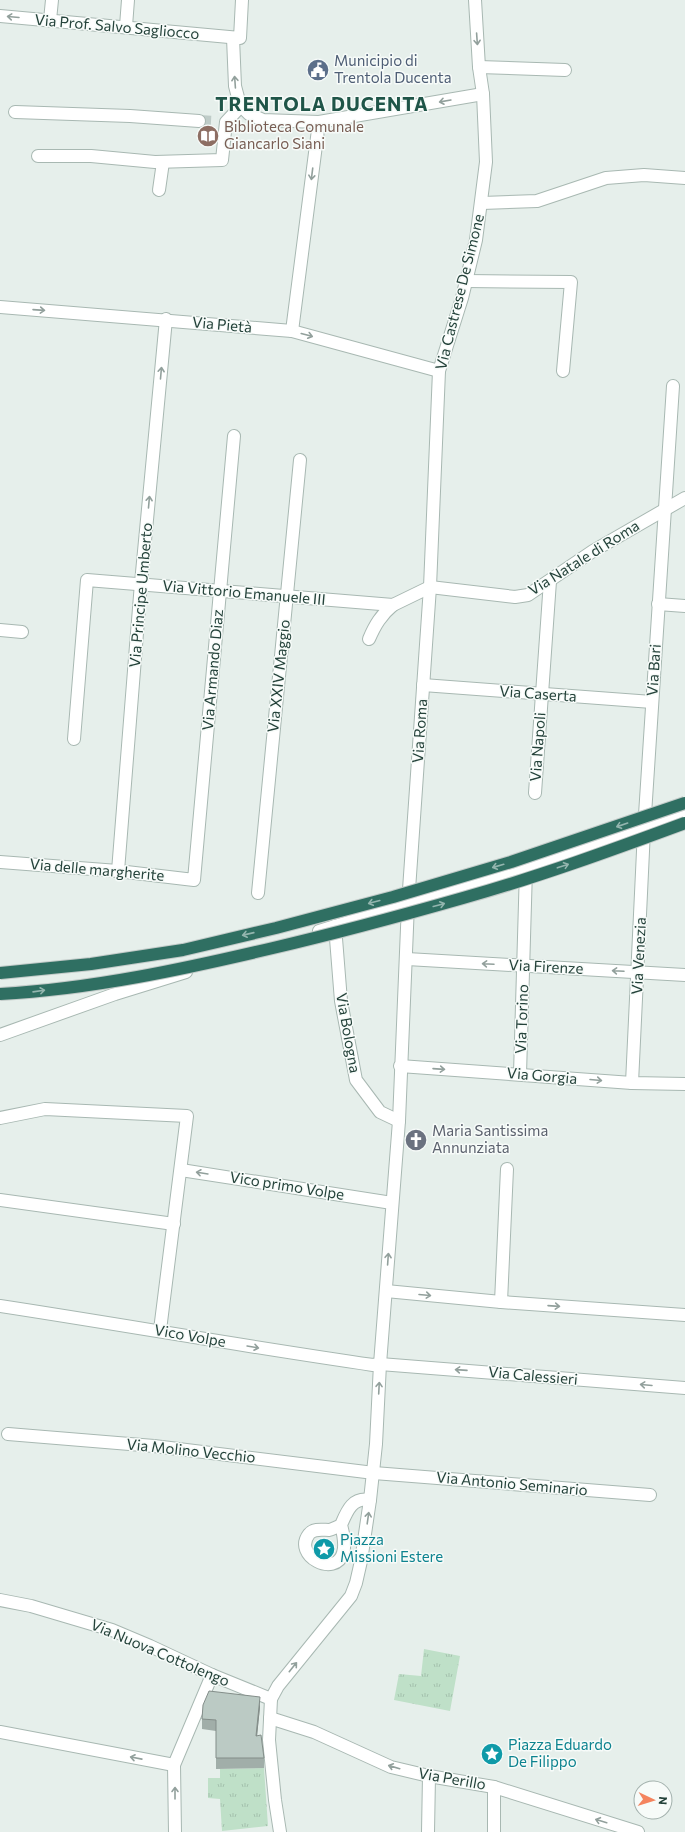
<svg xmlns="http://www.w3.org/2000/svg" width="685" height="1832" viewBox="0 0 685 1832" font-family="Commissioner,sans-serif">
  <style>
    .grass { fill: url(#grass-tufts) }
    .lines { fill: none; stroke-linecap: round; stroke-linejoin: round }
    .minor-tunnel { stroke: #bfccc8; stroke-width: 12; stroke-dasharray: 12 6; stroke-linecap: butt }
    .minor-casing { stroke: #a8b8b2; stroke-width: 14 }
    .minor { stroke: #fff; stroke-width: 12 }
    .highway-bridge-casing { stroke: #c2cac8; stroke-width: 14; stroke-linecap: butt }
    .highway-bridge { stroke: #2f6f62; stroke-width: 12 }
    .wall { fill: #a1aea9 }
    .shaded-wall { fill: #838d89 }
    .building { fill: #bbcac4; stroke: #838d89 }
    .oneway { stroke: #92a09c }
    .oneway2 { stroke: #93b5ae }
    .labels { text-anchor: middle; stroke-width: 3; stroke-linejoin: round; paint-order: stroke }
    .street-label { font-size: 15px; fill: #24423a; stroke: #f7fbf9 }
    .service-label { font-size: 15px; fill: #4e5e75; stroke: #f7fbf9; text-anchor: start }
    .education-label { font-size: 15px; fill: #785e54; stroke: #f7fbf9; text-anchor: start }
    .worship-label { font-size: 15px; fill: #5b616d; stroke: #f7fbf9; text-anchor: start }
    .culture-label { font-size: 15px; fill: #0d838f; stroke: #f7fbf9; text-anchor: start }
    .district-label { font-size: 19px; font-weight: bold; letter-spacing: 1px; fill: #1f5548; stroke: #f7fbf9 }
  </style>
  <defs>
    <pattern id="grass-tufts" width="24" height="20" patternUnits="userSpaceOnUse"><rect width="24" height="20" fill="#bfe0c8"/><path d="M3 7l-1-3M5 7V3M7 7l1-3M15 17l-1-3M17 17v-4M19 17l1-3" fill="none" stroke="#a4c1ad"/></pattern>
  </defs>
  <rect width="100%" height="100%" fill="#e6efeb"/>
  <g class="grass">
    <path d="M424,1649L460,1656L450,1711L394,1700L399,1674L421,1676Z"/>
    <path d="M264,1768L268,1826L222,1831L220,1799L208,1798V1778H220V1769Z"/>
  </g>
  <g class="lines">
    <path class="minor-tunnel" d="M199,121L217,122"/>
    <g class="minor-casing">
      <g id="minor">
        <path d="M0,16L240,38L242,0"/>
        <path d="M50,20L52,0"/>
        <path d="M126,26L128,0"/>
        <path d="M233,38L235,86L240,105L249,114L263,120L319,122L483,94"/>
        <path d="M479,67L565,70"/>
        <path d="M15,112L130,116L199,121"/>
        <path d="M38,156H91L155,162L222,160L226,122L241,106"/>
        <path d="M159,190L163,162"/>
        <path d="M482,203L537,201L606,178L644,175L685,178"/>
        <path d="M466,281L571,282L563,371"/>
        <path d="M0,307L292,331L439,371"/>
        <path d="M292,331L319,122"/>
        <path d="M430,587L515,597L528,595L593,551L685,498"/>
        <path d="M658,604L685,606"/>
        <path d="M0,630L22,632"/>
        <path d="M369,639C375,625 381,615 393,605"/>
        <path d="M423,685L652,702"/>
        <path d="M74,739L87,580L393,605L430,587"/>
        <path d="M535,793L550,581"/>
        <path d="M0,862L118,871L194,880L234,436"/>
        <path d="M118,871L141,583L166,319"/>
        <path d="M258,893L300,460"/>
        <path d="M335,926L341,1001L356,1080L380,1112L399,1121"/>
        <path d="M319,931L644,830L685,813"/>
        <path d="M407,959L685,975"/>
        <path d="M0,1035L115,994L186,972"/>
        <path d="M400,1066L632,1083L685,1084"/>
        <path d="M520,1074L526,869"/>
        <path d="M632,1083L644,830L673,386"/>
        <path d="M0,1118L45,1109L187,1116L160,1330"/>
        <path d="M181,1170L392,1203"/>
        <path d="M0,1200L174,1224"/>
        <path d="M386,1291L501,1302L685,1315"/>
        <path d="M501,1302L507,1169"/>
        <path d="M0,1306C124,1325 248,1347 373,1365L380,1364L685,1388"/>
        <path d="M8,1434L154,1446L374,1473L650,1495"/>
        <path d="M341,1525C343,1533 346,1544 343,1553C336,1578 292,1556 309,1534C314,1528 323,1530 329,1530C333,1529 337,1527 341,1525C347,1511 352,1497 370,1500"/>
        <path d="M0,1600L31,1606L112,1630L150,1646L212,1675L271,1699"/>
        <path d="M270,1718L314,1732L391,1767L429,1776L494,1787L638,1832"/>
        <path d="M0,1732L174,1765"/>
        <path d="M494,1787V1832"/>
        <path d="M175,1832L174,1765L212,1675"/>
        <path d="M280,1832L275,1800L269,1740L271,1699L278,1686L351,1596L356,1583L361,1561L370,1500L376,1444L380,1364L399,1121L408,904L430,587L439,371L462,298L476,240L486,162L483,94L479,67L475,0"/>
        <path d="M428,1832L429,1776"/>
      </g>
    </g>
    <use href="#minor" class="minor"/>
    <g class="highway-bridge-casing">
      <g id="highway-bridge">
        <path d="M0,973L91,964L183,950L276,928L393,897L511,862L685,803"/>
        <path d="M0,994C92,989 184,969 273,948C337,933 400,916 463,898C538,877 612,850 685,823"/>
      </g>
    </g>
    <use href="#highway-bridge" class="highway-bridge"/>
  </g>
  <path class="wall" d="M260,1707L257,1736L264,1758V1768L216,1769V1731L202,1729V1719Z"/>
  <path class="shaded-wall" d="M260,1697V1707L256,1746V1736Z"/>
  <path class="building" d="M209,1691L260,1697L256,1736L261,1735L264,1758H216V1720L202,1719L203,1705Z"/>
  <defs><path id="oneway-shaft" d="M-6 0H5M1.5-3L5.5 0L1.5 3" fill="none" stroke-width="1.6" stroke-linecap="round" stroke-linejoin="round"/></defs>
  <g class="oneway">
    <use href="#oneway-shaft" transform="translate(13 17) rotate(-175)"/>
    <use href="#oneway-shaft" transform="translate(477 39) rotate(86)"/>
    <use href="#oneway-shaft" transform="translate(235 82) rotate(-94)"/>
    <use href="#oneway-shaft" transform="translate(445 101) rotate(170)"/>
    <use href="#oneway-shaft" transform="translate(312 174) rotate(97)"/>
    <use href="#oneway-shaft" transform="translate(39 310) rotate(4)"/>
    <use href="#oneway-shaft" transform="translate(307 335) rotate(15)"/>
    <use href="#oneway-shaft" transform="translate(161 373) rotate(-85)"/>
    <use href="#oneway-shaft" transform="translate(149 502) rotate(-85)"/>
    <use href="#oneway-shaft" transform="translate(488 964) rotate(-177)"/>
    <use href="#oneway-shaft" transform="translate(618 971) rotate(-177)"/>
    <use href="#oneway-shaft" transform="translate(439 1069) rotate(4)"/>
    <use href="#oneway-shaft" transform="translate(596 1080) rotate(5)"/>
    <use href="#oneway-shaft" transform="translate(202 1173) rotate(-171)"/>
    <use href="#oneway-shaft" transform="translate(388 1259) rotate(-86)"/>
    <use href="#oneway-shaft" transform="translate(425 1295) rotate(5)"/>
    <use href="#oneway-shaft" transform="translate(554 1306) rotate(4)"/>
    <use href="#oneway-shaft" transform="translate(253 1347) rotate(10)"/>
    <use href="#oneway-shaft" transform="translate(461 1370) rotate(-176)"/>
    <use href="#oneway-shaft" transform="translate(646 1385) rotate(-175)"/>
    <use href="#oneway-shaft" transform="translate(379 1388) rotate(-87)"/>
    <use href="#oneway-shaft" transform="translate(368 1518) rotate(-82)"/>
    <use href="#oneway-shaft" transform="translate(293 1667) rotate(-51)"/>
    <use href="#oneway-shaft" transform="translate(136 1758) rotate(-169)"/>
    <use href="#oneway-shaft" transform="translate(394 1767) rotate(-164)"/>
    <use href="#oneway-shaft" transform="translate(175 1793) rotate(-90)"/>
    <use href="#oneway-shaft" transform="translate(601 1821) rotate(-163)"/>
  </g>
  <g class="oneway2">
    <use href="#oneway-shaft" transform="translate(622 825) rotate(161)"/>
    <use href="#oneway-shaft" transform="translate(498 866) rotate(164)"/>
    <use href="#oneway-shaft" transform="translate(563 866) rotate(-18)"/>
    <use href="#oneway-shaft" transform="translate(374 902) rotate(165)"/>
    <use href="#oneway-shaft" transform="translate(439 905) rotate(-15)"/>
    <use href="#oneway-shaft" transform="translate(248 934) rotate(167)"/>
    <use href="#oneway-shaft" transform="translate(39 991) rotate(-8)"/>
  </g>
  <defs>
    <g id="civic-disc" transform="scale(1.15)"><circle r="9.5" fill="#5c6f8a" stroke="#f7fbf9"/><path d="M-.6-6.5H3V-4.5H.6V-3L4-1V1h2V6H-6V1h2V-1L-.6-3ZM-1.2 2.5V6h2.4V2.5Z" fill="#fff"/></g>
    <g id="library-disc" transform="scale(1.15)"><circle r="9.5" fill="#8d6e63" stroke="#f7fbf9"/><path d="M-6-4Q-3-5.5-.7-3.5V5Q-3 3-6 4ZM6-4Q3-5.5 .7-3.5V5Q3 3 6 4Z" fill="#fff"/></g>
    <g id="church-disc" transform="scale(1.15)"><circle r="9.5" fill="#6b7280" stroke="#f7fbf9"/><path d="M-1.2-6h2.4v3.5h3.3v2.4h-3.3V6h-2.4V-.1h-3.3v-2.4h3.3Z" fill="#fff"/></g>
    <g id="sight-disc" transform="scale(1.15)"><circle r="9.5" fill="#0f9aa8" stroke="#f7fbf9"/><path d="M0-6L1.8-2.2L6-1.7L2.9 1.2L3.7 5.4L0 3.3L-3.7 5.4L-2.9 1.2L-6-1.7L-1.8-2.2Z" fill="#fff"/></g>
  </defs>
  <g fill-rule="evenodd">
    <use href="#civic-disc" x="318" y="70"/>
    <use href="#library-disc" x="208" y="136"/>
    <use href="#church-disc" x="416" y="1140"/>
    <use href="#sight-disc" x="324" y="1549"/>
    <use href="#sight-disc" x="492" y="1754"/>
  </g>
  <g class="labels">
    <g class="street-label">
      <text transform="translate(117 27) rotate(5)" y="5">Via Prof. Salvo Sagliocco</text>
      <text transform="translate(460 292) rotate(-76)" y="5">Via Castrese De Simone</text>
      <text transform="translate(222 325) rotate(5)" y="5">Via Pietà</text>
      <text transform="translate(584 558) rotate(-32)" y="5">Via Natale di Roma</text>
      <text transform="translate(244 593) rotate(5)" y="5">Via Vittorio Emanuele III</text>
      <text transform="translate(141 595) rotate(-85)" y="5">Via Principe Umberto</text>
      <text transform="translate(213 670) rotate(-85)" y="5">Via Armando Diaz</text>
      <text transform="translate(654 670) rotate(-86)" y="5">Via Bari</text>
      <text transform="translate(279 676) rotate(-84)" y="5">Via XXIV Maggio</text>
      <text transform="translate(538 694) rotate(4)" y="5">Via Caserta</text>
      <text transform="translate(420 731) rotate(-86)" y="5">Via Roma</text>
      <text transform="translate(538 747) rotate(-86)" y="5">Via Napoli</text>
      <text transform="translate(97 870) rotate(5)" y="5">Via delle margherite</text>
      <text transform="translate(639 956) rotate(-87)" y="5">Via Venezia</text>
      <text transform="translate(546 967) rotate(3)" y="5">Via Firenze</text>
      <text transform="translate(522 1019) rotate(-88)" y="5">Via Torino</text>
      <text transform="translate(348 1033) rotate(80)" y="5">Via Bologna</text>
      <text transform="translate(542 1076) rotate(5)" y="5">Via Gorgia</text>
      <text transform="translate(287 1186) rotate(9)" y="5">Vico primo Volpe</text>
      <text transform="translate(190 1336) rotate(10)" y="5">Vico Volpe</text>
      <text transform="translate(533 1376) rotate(5)" y="5">Via Calessieri</text>
      <text transform="translate(191 1451) rotate(6)" y="5">Via Molino Vecchio</text>
      <text transform="translate(512 1484) rotate(5)" y="5">Via Antonio Seminario</text>
      <text transform="translate(160 1653) rotate(23)" y="5">Via Nuova Cottolengo</text>
      <text transform="translate(452 1779) rotate(10)" y="5">Via Perillo</text>
    </g>
    <g class="service-label">
      <text x="334" y="66">Municipio di<tspan x="334" dy="17">Trentola Ducenta</tspan></text>
    </g>
    <g class="education-label">
      <text x="224" y="132">Biblioteca Comunale<tspan x="224" dy="17">Giancarlo Siani</tspan></text>
    </g>
    <g class="worship-label">
      <text x="432" y="1136">Maria Santissima<tspan x="432" dy="17">Annunziata</tspan></text>
    </g>
    <g class="culture-label">
      <text x="340" y="1545">Piazza<tspan x="340" dy="17">Missioni Estere</tspan></text>
      <text x="508" y="1750">Piazza Eduardo<tspan x="508" dy="17">De Filippo</tspan></text>
    </g>
    <g class="district-label">
      <text x="322" y="111">TRENTOLA DUCENTA</text>
    </g>
  </g>
  <g transform="translate(653 1800) rotate(94)"><circle r="19" fill="#f7fbf9" stroke="#a3b1ad"/>
  <path d="M0-3L7 15L0 10L-7 15Z" fill="#f4845f"/>
  <text y="-6" font-size="11" font-weight="bold" text-anchor="middle" fill="#24423a">N</text>
  </g>
</svg>
